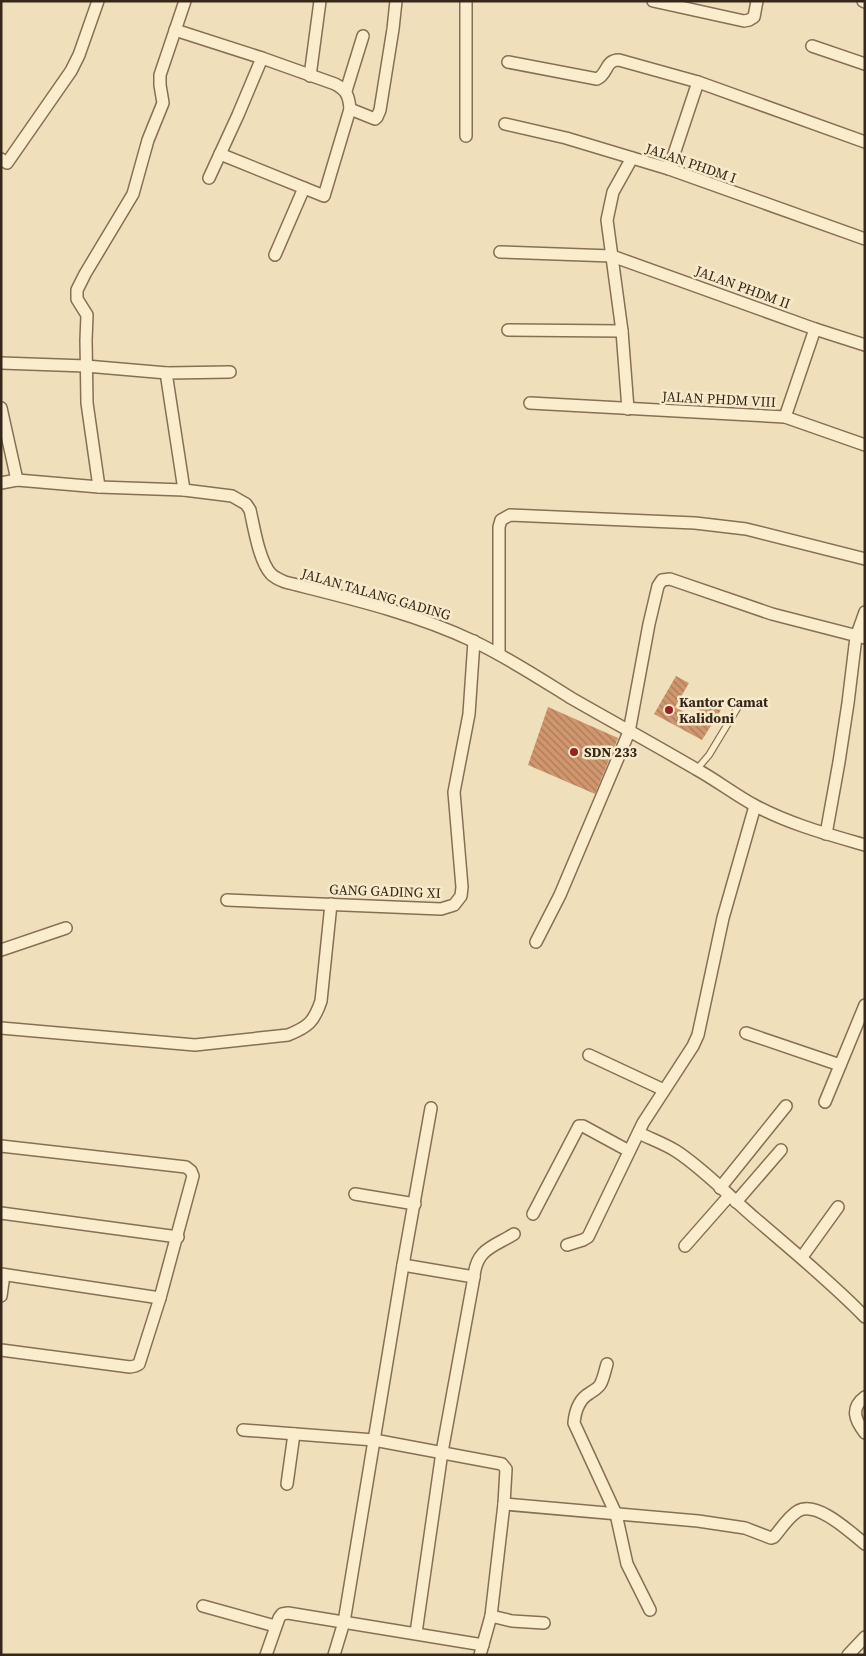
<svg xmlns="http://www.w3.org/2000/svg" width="866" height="1656" viewBox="0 0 866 1656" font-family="'Source Serif 4',serif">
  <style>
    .building { fill: url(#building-back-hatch) }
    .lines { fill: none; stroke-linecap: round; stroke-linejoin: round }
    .lane-casing { stroke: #876f54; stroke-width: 8 }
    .street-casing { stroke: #876f54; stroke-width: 14 }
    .lane { stroke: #faedce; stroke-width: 5.5 }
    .street { stroke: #faedce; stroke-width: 11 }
    .poi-dot { fill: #992123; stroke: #f7eaca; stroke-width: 2 }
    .labels { text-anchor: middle; stroke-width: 5; stroke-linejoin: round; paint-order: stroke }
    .street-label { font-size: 14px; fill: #35271a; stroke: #f7eaca }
    .poi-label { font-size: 14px; font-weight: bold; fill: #35271a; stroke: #f7eaca; text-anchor: start }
  </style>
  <defs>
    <pattern id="building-back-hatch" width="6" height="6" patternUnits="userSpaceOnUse" patternTransform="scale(1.25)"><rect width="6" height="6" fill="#d0966e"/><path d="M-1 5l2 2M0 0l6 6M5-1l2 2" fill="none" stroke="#aa7a5a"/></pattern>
  </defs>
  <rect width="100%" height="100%" fill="#f0dfbb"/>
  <g class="building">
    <path d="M676,676L689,683L675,707L693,717L708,696L724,705L702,740L654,714Z"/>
    <path d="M548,707L618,738L595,794L528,765Z"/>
  </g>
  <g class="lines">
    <g class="lane-casing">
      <path id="lane" d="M697,769L709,755L741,702"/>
    </g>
    <g class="street-casing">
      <g id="street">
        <path d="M653,1L744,21L749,20L754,17L757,1"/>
        <path d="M863,1L865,2"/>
        <path d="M175,30L262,58L335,84C347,90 349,97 350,109L375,119L377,117L380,110L393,29L396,1"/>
        <path d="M812,46L865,64"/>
        <path d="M508,62L597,79C608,74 605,60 619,60L698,82"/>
        <path d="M310,76L320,1"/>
        <path d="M346,91L363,36"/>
        <path d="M505,124L566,138L669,169L865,239"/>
        <path d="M466,136V1"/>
        <path d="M220,154L324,196L350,109"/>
        <path d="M1,159L7,163L71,71L79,55L98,1"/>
        <path d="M669,169L698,82L865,142"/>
        <path d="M209,178L238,115L262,58"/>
        <path d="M500,252L612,256L815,329L865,345"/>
        <path d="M275,255L304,188"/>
        <path d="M508,330L622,331"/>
        <path d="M1,363L86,366L167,373"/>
        <path d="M530,403L785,417L865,445"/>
        <path d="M1,408L17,480"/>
        <path d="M628,409L622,331L607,220L613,192L632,158"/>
        <path d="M785,417L815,329"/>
        <path d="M1,483L17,480L99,487L184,490L232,496L246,504L250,510C254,527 259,561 271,574C275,578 280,580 285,582C348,598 414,613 473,641C507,657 539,678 571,698C613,722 655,745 696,769C716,780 734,794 754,805C789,824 827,834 865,845"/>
        <path d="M99,487L87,403L86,340L87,315L77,299V290L85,274L133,194L148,140L163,103L160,85V75L185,1"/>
        <path d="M184,490L167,379V373L230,372"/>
        <path d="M499,654V527L501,520L510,515L695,523L746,529L865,559"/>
        <path d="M826,834L839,762L848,703L856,637L865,612"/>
        <path d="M227,900L441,909L454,905L461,896L462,887L454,792L469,714L474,641"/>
        <path d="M536,942L560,895L629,732L649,624L658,586L662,580L670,579L772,614L865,638"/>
        <path d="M1,950L66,928"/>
        <path d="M1,1028L195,1045L288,1035C308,1027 314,1022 321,1001L331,904"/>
        <path d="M746,1033L840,1065"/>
        <path d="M589,1055L664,1090"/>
        <path d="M825,1102L865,1005"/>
        <path d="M639,1133C651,1139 665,1144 676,1151C704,1169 732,1199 757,1220C794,1252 831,1282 865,1317"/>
        <path d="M1,1146L186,1167L191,1171L193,1176L160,1298L139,1364L135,1366L130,1367L1,1350"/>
        <path d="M720,1188L786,1106"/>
        <path d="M355,1194L415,1204"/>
        <path d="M736,1202L781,1150"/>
        <path d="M1,1213L178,1237"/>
        <path d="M533,1214L579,1126H583L629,1151"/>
        <path d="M567,1245L583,1240L588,1237L643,1123L693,1046L698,1035L723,918L755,806"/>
        <path d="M685,1246L729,1196"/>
        <path d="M802,1257L838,1207"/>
        <path d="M403,1265L474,1277L442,1452L416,1633"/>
        <path d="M1,1274L160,1298"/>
        <path d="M474,1277C476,1249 493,1247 514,1234"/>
        <path d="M1,1296L4,1275"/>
        <path d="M607,1364C605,1370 604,1377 601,1383C599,1388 594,1390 590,1393C579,1399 575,1412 574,1423L616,1514L627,1564L650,1610"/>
        <path d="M865,1397C850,1408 855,1420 865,1433"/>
        <path d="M243,1430L374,1440L502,1464L506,1469L504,1504L491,1616L480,1655"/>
        <path d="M287,1484L294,1434"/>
        <path d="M504,1504L698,1521L745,1528L771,1538L774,1537C781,1529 788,1517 798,1511C817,1500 851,1533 865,1544"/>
        <path d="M203,1606L275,1626"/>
        <path d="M491,1616L512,1621L544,1623"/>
        <path d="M266,1655L279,1618L282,1614L288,1613L483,1645"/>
        <path d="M334,1655L344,1622L403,1265L431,1108"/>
        <path d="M848,1655L865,1637"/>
      </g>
    </g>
    <use href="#lane" class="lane"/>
    <use href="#street" class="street"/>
  </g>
  <g class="poi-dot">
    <circle cx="669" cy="710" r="5"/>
    <circle cx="574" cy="752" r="5"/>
  </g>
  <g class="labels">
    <g class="street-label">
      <text transform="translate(691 163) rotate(19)" y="5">JALAN PHDM I</text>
      <text transform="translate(743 287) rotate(20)" y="5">JALAN PHDM II</text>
      <text transform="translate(719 399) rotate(3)" y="5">JALAN PHDM VIII</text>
      <text transform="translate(376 594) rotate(16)" y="5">JALAN TALANG GADING</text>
      <text transform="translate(385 891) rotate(2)" y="5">GANG GADING XI</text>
    </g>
    <g class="poi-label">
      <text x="679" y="707">Kantor Camat<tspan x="679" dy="16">Kalidoni</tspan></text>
      <text x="584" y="757">SDN 233</text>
    </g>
  </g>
  <rect width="866" height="1656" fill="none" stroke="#35271a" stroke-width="5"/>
</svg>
